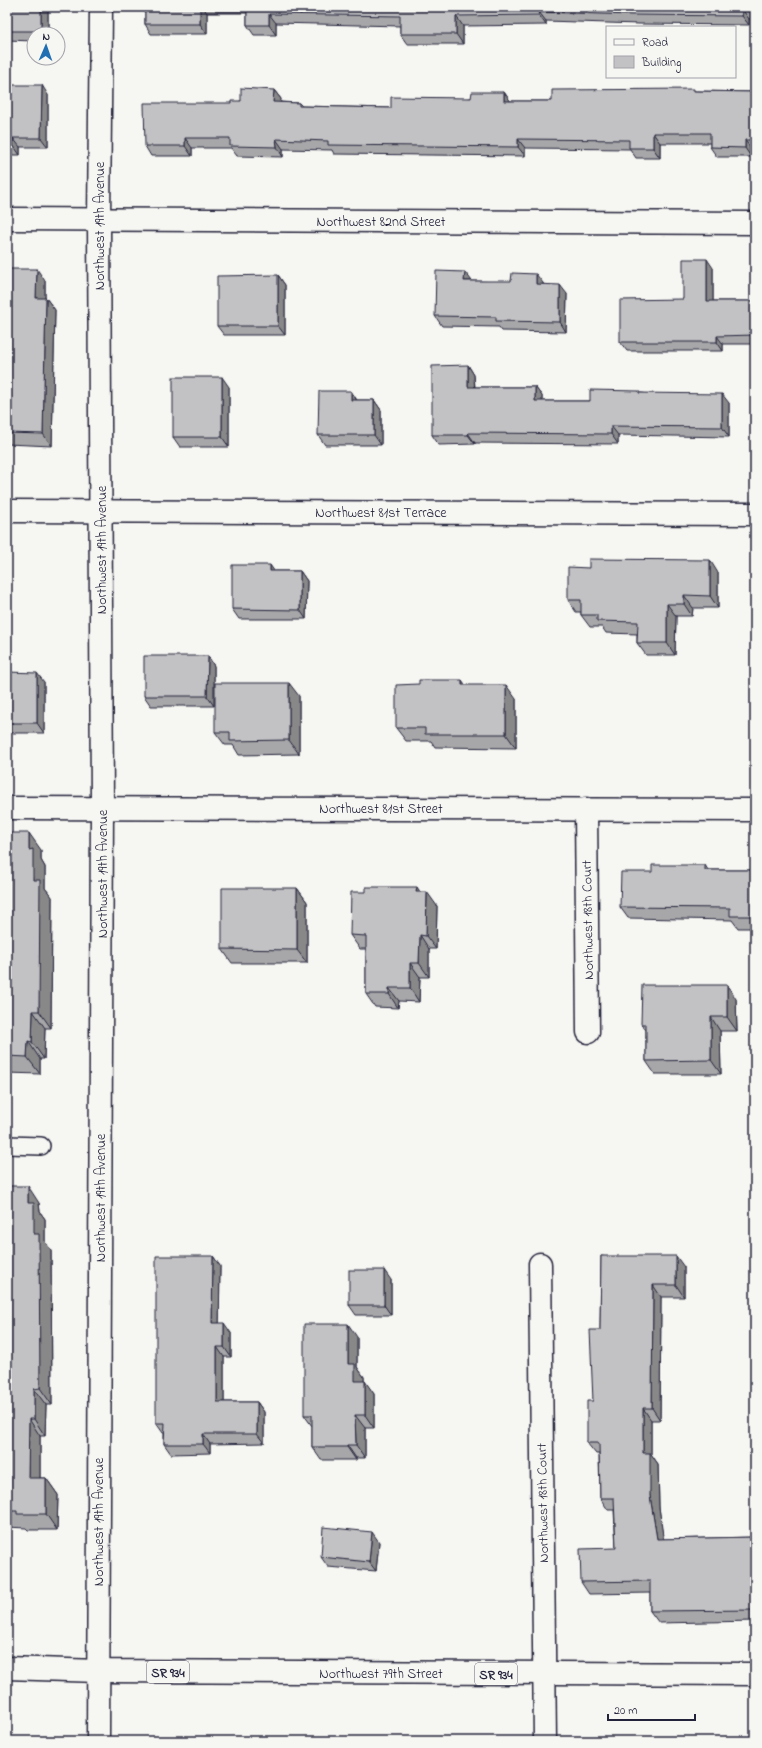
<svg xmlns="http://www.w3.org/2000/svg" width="762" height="1748" viewBox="0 0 762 1748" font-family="'Indie Flower',sans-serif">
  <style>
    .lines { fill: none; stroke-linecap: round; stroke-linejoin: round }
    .service-casing { stroke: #22223b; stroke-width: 20 }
    .minor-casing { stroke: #22223b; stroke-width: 25 }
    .primary-casing { stroke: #22223b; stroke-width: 25 }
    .service { stroke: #f6f6f2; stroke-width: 17 }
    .minor { stroke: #f6f6f2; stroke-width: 22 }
    .primary { stroke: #f6f6f2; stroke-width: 22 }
    .wall { fill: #a7a7a9; stroke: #22223b }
    .shaded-wall { fill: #888889; stroke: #22223b }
    .building { fill: #c2c2c4; stroke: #22223b }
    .labels { text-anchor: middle; stroke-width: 3; stroke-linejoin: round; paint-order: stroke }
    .shield { fill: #f6f6f2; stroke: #626272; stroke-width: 1 }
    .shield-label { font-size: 13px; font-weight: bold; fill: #22223b }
    .street-label { font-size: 14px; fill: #22223b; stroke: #f6f6f2 }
  </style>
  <rect width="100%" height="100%" fill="#f6f6f2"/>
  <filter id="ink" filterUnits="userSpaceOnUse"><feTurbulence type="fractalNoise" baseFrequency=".025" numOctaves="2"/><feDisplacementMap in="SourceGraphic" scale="8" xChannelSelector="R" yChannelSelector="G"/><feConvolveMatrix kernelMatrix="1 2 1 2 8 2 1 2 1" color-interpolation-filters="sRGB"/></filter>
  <g filter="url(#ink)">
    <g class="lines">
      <g class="service-casing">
        <path id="service" d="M7,1145L41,1146"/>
      </g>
      <g class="minor-casing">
        <g id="minor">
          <path d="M7,219L755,223"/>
          <path d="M7,511L755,514"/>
          <path d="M7,808L755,810"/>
          <path d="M586,809L588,1032"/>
          <path d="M540,1264L545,1741"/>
          <path d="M98,1741L102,807L99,219L101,7"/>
        </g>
      </g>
      <g class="primary-casing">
        <path id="primary" d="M7,1668L98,1671L755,1674"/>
      </g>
      <use href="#service" class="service"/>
      <use href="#minor" class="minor"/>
      <use href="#primary" class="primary"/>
    </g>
    <g class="wall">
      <path d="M7,7H48V34H34V41L7,40Z"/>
      <path d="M145,7H755V19H749V25L639,24L546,21V25L463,26V44H407L400,34V26L276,23V35H254L247,25V13H207V34H151L145,24Z"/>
      <path d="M7,85L48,95V147H20V155H7Z"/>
      <path d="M274,90L281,99L280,102L299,103L302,106L391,108L471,98L504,92L510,101H552L696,91L755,92V150H752L751,157H717L710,147V143H660V158H636L630,149L525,148V156L334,154L332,150L283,149V157L237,156L231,148H192V156H151L145,146L231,103L241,101Z"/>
      <path d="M713,268V301H755V344H723V351H627L620,342L683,299Z"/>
      <path d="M7,269L45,281V298H46L55,310L52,446L7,444Z"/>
      <path d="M278,275L285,285V335H224L217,326Z"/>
      <path d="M471,281L543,283V284L567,294L566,332L502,331L499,327L442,326L435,316Z"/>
      <path d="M468,365L474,375L475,387H535L542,396V401H590L641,393L729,403V437L618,435V444L475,443V444L439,445L432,435Z"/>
      <path d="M229,387V447H180L173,437Z"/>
      <path d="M351,391L357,400H374L381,410V445H325L318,435Z"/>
      <path d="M275,571H300L307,581L306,619H239L232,609Z"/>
      <path d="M718,573V608H693L692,616H676L675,655H646L637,643V634L606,633L602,627H590L581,615V612H576L568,600Z"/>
      <path d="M208,656L214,666V706H151L144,696Z"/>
      <path d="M7,672L44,682V733H9L7,730Z"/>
      <path d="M466,685L516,699V748L435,747L431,741H406L396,728Z"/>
      <path d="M299,696V754L239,755L233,745H225L215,732Z"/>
      <path d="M7,833L41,850V860L45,867V888L52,897L51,1028H45L44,1059H40V1074L7,1073Z"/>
      <path d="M705,865L708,870H755V928H738L732,920L628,918L620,907L652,872Z"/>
      <path d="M297,888L307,902V963H232L222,949Z"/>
      <path d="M420,892L437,906L436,949H429V977H420L419,1002L399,1001L398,1008L375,1007L366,994V949H360L350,935Z"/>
      <path d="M736,999L737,1031H720L721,1074H655L646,1061V1030L641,1024Z"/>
      <path d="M7,1186L39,1203L40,1212L45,1219V1242L51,1250L52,1405H46L45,1436H40V1478H46L58,1495L57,1530H28L26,1528L7,1527Z"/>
      <path d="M213,1256L220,1266L219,1323L231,1333V1357H224V1402H257L264,1412V1443L210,1444V1453L171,1454L164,1444V1433H163L156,1423Z"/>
      <path d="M601,1256L684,1267V1297H661L660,1420H651V1454L658,1464L659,1507L663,1539L755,1537V1621L659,1623L650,1611V1593L589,1594L581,1582L616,1548L614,1510H608L600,1498L599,1454H596L587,1443L593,1401L600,1330Z"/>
      <path d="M391,1280V1315H356L349,1305Z"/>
      <path d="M357,1337V1367L364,1377V1381L374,1394V1428H365V1458H356V1460H321L312,1447V1426L304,1415Z"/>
      <path d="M379,1542L376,1571L328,1567L321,1557Z"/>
    </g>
    <g class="shaded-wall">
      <path d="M41,7H48V34H43L41,31Z"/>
      <path d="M200,7H203L207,13V34L200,24Z"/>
      <path d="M742,9L749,19V25L742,16Z"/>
      <path d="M539,12L546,21V25L539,15Z"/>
      <path d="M269,14L276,23V35L269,25Z"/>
      <path d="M456,16L463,26V44L456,34Z"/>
      <path d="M42,85L48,95V147L41,138Z"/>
      <path d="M274,90L281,99L280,112L273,102Z"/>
      <path d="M504,92L511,102L504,101Z"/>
      <path d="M653,133L660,143V158L653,148Z"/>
      <path d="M13,138L20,147V155L13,145Z"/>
      <path d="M185,138L192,148V156L185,146Z"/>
      <path d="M276,139L283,149V157L277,147Z"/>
      <path d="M518,139L525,148V156L518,147Z"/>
      <path d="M745,140L752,150L751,157L745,148Z"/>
      <path d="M707,259L713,268V310L707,301Z"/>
      <path d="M37,269L45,281V310L36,298Z"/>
      <path d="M465,272L472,281H464Z"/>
      <path d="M536,274L543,283V294L536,284Z"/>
      <path d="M278,275L285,285V335L278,326Z"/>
      <path d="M560,285L567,294L566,332L560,322Z"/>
      <path d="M46,298L55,310L52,446L43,434Z"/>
      <path d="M717,336L723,344V351L717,342Z"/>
      <path d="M468,365L474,375L475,396L468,387Z"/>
      <path d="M222,377L229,387V447L222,437Z"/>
      <path d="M535,387L542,396V410L535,401Z"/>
      <path d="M351,391L357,401L351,400Z"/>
      <path d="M722,394L729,403V437L722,427Z"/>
      <path d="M374,400L381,410V445L374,435Z"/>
      <path d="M611,426L618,435V444L611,434Z"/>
      <path d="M468,433L475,443V444L468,435Z"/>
      <path d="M710,560L718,573V608L710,596Z"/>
      <path d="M270,565L277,575L270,571Z"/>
      <path d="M300,571L307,581L306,619L300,610Z"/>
      <path d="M684,595L693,608L692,616L684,604Z"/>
      <path d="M667,604L676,616L675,655L667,643Z"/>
      <path d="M208,656L214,666V706L207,696Z"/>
      <path d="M37,673L44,682V733L37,723Z"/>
      <path d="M462,680L472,694L462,685Z"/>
      <path d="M289,683L299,696V754L289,740Z"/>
      <path d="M506,685L516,699V748L506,734Z"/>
      <path d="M29,833L41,850V860L45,867V888L52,897L51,1028L39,1011L33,880L29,850Z"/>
      <path d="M417,887L426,901L416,892Z"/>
      <path d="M297,888L307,902V963L297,950Z"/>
      <path d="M427,892L437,906L436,949L426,936Z"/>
      <path d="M420,935L429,949V977L419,963Z"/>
      <path d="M410,963L420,977L419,1002L410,988Z"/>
      <path d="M727,985L736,999L737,1031L727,1017Z"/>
      <path d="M389,988L399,1001L398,1008L389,994Z"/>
      <path d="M33,1011L45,1028L44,1059L32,1042Z"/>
      <path d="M711,1017L720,1031L721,1074L711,1060Z"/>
      <path d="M28,1041L40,1059V1074L27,1057Z"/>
      <path d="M28,1186L39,1203L40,1212L45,1219V1242L51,1250L52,1405L40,1388L34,1234L28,1203Z"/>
      <path d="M213,1256L220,1266L219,1333L212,1323Z"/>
      <path d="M676,1256L684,1267V1297L676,1285Z"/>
      <path d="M384,1270L391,1280V1315L384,1305Z"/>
      <path d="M653,1285L661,1297L660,1420L652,1408Z"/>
      <path d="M224,1323L231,1333V1357L224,1347Z"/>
      <path d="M348,1324L357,1337V1367L364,1377V1394L355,1381L348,1364Z"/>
      <path d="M217,1347L224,1357V1411L217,1402Z"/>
      <path d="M365,1381L374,1394V1428L365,1415Z"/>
      <path d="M34,1389L46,1405L45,1436L34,1419Z"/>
      <path d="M257,1402L264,1412V1443L257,1434Z"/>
      <path d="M643,1408L651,1420V1454L658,1464L659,1507L665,1550L657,1539L643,1453Z"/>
      <path d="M355,1415L365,1428V1458L356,1445Z"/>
      <path d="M29,1419L40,1436V1494L28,1478Z"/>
      <path d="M203,1434L210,1444V1453L203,1444Z"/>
      <path d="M347,1445L356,1458V1460L347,1447Z"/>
      <path d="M46,1478L58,1495L57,1530L46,1514Z"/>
      <path d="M372,1532L379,1542L376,1571L369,1562Z"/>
    </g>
    <g class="building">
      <rect x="7" y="7" width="34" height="24"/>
      <rect x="145" y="7" width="55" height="17"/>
      <path d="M247,7H755V9H742V16L632,15L539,12V15L456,16V34H400V16L269,14V25H247Z"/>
      <path d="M7,85H42L41,138H13V145H7Z"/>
      <path d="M241,88L274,90L273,102L299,103V106L391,108V97L471,98L472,92H504V101H552V90L694,89V91L755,92V140H745V148L710,147V133H653V148H629V140L518,139V147L328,145V141L276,139L277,147L230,146V138H185V146H145L144,103H231V101H241Z"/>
      <path d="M683,259H707V301H755V335L717,336V342H620V300L683,299Z"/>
      <path d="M7,269H37L36,298H46L43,434L7,433Z"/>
      <path d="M436,271L465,272L464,281H511L512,273L536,274V284L560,285V322L496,321V317L435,316Z"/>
      <path d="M278,275V326H217V276Z"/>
      <path d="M468,365V387H535V401H590V390L639,391V393L722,394V427L611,426V434L468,433V435H432V366Z"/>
      <rect x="173" y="377" width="49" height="60"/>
      <path d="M319,391H351V400H374V435H318Z"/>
      <path d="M589,559L710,560V596L684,595V604H667V643H637L638,622L597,621V615H581V600H568V567L589,568Z"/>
      <path d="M232,565H270V571H300V610L232,609Z"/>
      <path d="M144,656H208L207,696H144Z"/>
      <path d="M7,672L37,673V723H7Z"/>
      <path d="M419,680H462V685H506V734H425V728H396V685L419,684Z"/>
      <path d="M215,683H289V740L230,741V732H215Z"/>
      <path d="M7,833H29V850L33,849V880H40L39,1011H33L32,1042L28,1041L27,1057L7,1056Z"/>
      <path d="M652,865H705V870H755V916H730V908L620,907L621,872H652Z"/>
      <path d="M366,887H417L416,892H427L426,936L420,935L419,963H410V988H389V994H366V936L350,935L351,892H366Z"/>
      <path d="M222,888H297V950L222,949Z"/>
      <path d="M642,985H727V1017H711V1060L646,1061V1024H641Z"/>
      <path d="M7,1186H28V1203H34V1234H39L40,1388L34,1389V1419H29L28,1478H46V1514H17V1511H7Z"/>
      <path d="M156,1256H213L212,1323H224V1347H217V1402H257V1434H203V1444H164L165,1423H156Z"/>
      <path d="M601,1256H676V1285H653L652,1408H643V1453H650V1496L657,1539L755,1537V1610L650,1611V1581L581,1582L580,1549L616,1548L614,1498H600L599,1443H587V1401H593L590,1330H600Z"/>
      <rect x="349" y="1270" width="35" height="35"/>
      <path d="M304,1324H348V1364H355V1381H365V1415H355L356,1445H347V1447H312V1415H304Z"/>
      <path d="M323,1527L372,1532L369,1562L321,1557Z"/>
    </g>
  </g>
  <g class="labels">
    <g class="shield">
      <rect x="147" y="1661" width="42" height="22" rx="3"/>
      <rect x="475" y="1663" width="42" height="22" rx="3"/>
    </g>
    <g class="shield-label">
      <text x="168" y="1677">SR 934</text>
      <text x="496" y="1679">SR 934</text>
    </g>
    <g class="street-label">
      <text x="381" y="226">Northwest 82nd Street</text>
      <text transform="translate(99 226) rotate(-90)" y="5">Northwest 19th Avenue</text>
      <text x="381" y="517">Northwest 81st Terrace</text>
      <text transform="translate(101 550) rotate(-90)" y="5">Northwest 19th Avenue</text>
      <text x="381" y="813">Northwest 81st Street</text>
      <text transform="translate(102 874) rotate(-90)" y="5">Northwest 19th Avenue</text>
      <text transform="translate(587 920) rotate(-91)" y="5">Northwest 18th Court</text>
      <text transform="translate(100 1198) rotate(-90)" y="5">Northwest 19th Avenue</text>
      <text transform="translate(542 1503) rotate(-91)" y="5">Northwest 18th Court</text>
      <text transform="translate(98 1522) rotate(-90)" y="5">Northwest 19th Avenue</text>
      <text x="381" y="1678">Northwest 79th Street</text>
    </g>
  </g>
  <rect width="762" height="1748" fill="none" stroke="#f6f6f2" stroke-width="24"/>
  <rect x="12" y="12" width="738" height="1724" fill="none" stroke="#22223b" stroke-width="1.5" filter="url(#ink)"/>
  <rect x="606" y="26" width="130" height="52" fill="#f6f6f2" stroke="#a1a1a9"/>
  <rect x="614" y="39" width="20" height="6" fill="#f6f6f2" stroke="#a1a1a9"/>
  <text x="642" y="46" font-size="12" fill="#22223b">Road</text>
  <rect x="614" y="56" width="20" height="12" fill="#c2c2c4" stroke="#a1a1a9"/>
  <text x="642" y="66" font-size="12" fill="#22223b">Building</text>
  <g transform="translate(46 46) rotate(2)"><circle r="19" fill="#f6f6f2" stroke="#a1a1a9"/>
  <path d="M0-3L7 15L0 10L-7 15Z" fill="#1f6fb2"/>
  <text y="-6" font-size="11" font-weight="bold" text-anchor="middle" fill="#22223b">N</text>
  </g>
  <path d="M608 1714v6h87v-6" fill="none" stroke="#22223b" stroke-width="2"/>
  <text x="614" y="1714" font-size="12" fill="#22223b" stroke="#f6f6f2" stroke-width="3" paint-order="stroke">20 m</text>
</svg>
